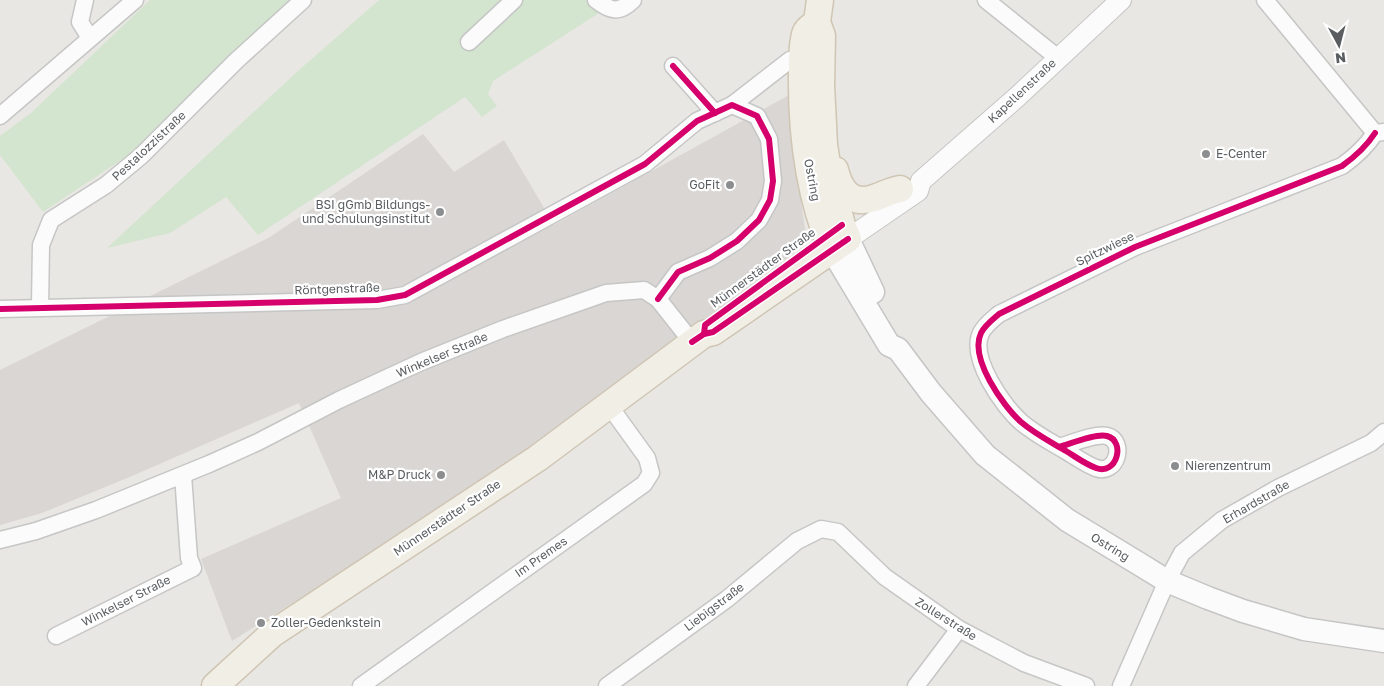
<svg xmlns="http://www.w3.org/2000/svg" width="1384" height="686" viewBox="0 0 1384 686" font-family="'Golos Text',sans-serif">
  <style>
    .industrial { fill: #d9d6d3 }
    .green { fill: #d3e4cf }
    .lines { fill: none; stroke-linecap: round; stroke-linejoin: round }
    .minor-casing { stroke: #c5c6c5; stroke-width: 19 }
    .tertiary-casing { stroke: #c5c6c5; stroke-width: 22 }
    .secondary-casing { stroke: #c5c5c5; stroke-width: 25 }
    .primary-casing { stroke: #cfc5b3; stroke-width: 29 }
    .minor { stroke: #fcfbfb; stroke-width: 16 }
    .tertiary { stroke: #fcfbfb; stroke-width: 20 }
    .secondary { stroke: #fcfbfb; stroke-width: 22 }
    .primary { stroke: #f1eee6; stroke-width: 26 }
    .cycleway-casing { stroke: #fff; stroke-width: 9 }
    .cycleway { stroke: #d6006c; stroke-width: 6 }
    .poi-dot { fill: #8b8d8e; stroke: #fff; stroke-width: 2 }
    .labels { text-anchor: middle; stroke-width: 4.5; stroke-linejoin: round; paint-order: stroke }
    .street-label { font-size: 12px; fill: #595d60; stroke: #fff }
    .poi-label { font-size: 12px; fill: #595d60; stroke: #fff; text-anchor: start }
  </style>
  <rect width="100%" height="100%" fill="#e9e7e3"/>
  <path class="industrial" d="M791,94L793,143L807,243L596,405L509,467L232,641L201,559L341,498L299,403L132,476L42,513L0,525V370L270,237L423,134L454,172L504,140L554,225Z"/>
  <g class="green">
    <path d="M150,0H289L133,152L43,212L0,155V136L31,113Z"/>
    <path d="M379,0H612L599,13L493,81L488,94L497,106L482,117L465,97L258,235L226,197L170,233L107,248L299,70Z"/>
  </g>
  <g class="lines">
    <g class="minor-casing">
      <g id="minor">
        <path d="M85,0L80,22L90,38"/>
        <path d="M596,0C610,11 619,14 633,0"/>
        <path d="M986,0L1058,58"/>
        <path d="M1265,0L1375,133L1384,132"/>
        <path d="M469,42L514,0"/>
        <path d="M673,66L715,113"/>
        <path d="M732,105L790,60L802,58"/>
        <path d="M0,116L135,0"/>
        <path d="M40,307L41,245L51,220L106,185L141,156L236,61L303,0"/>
        <path d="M0,309L377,300L405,295L645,164L697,121L732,105L757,116L769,139L773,181L770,200L759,220L737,241L710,258L678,272L658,299"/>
        <path d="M1059,447C1070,444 1096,433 1107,436C1126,441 1117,476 1096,468C1085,464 1076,457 1066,451C1051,442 1035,434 1021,422C1003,406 969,358 981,333C985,325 992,320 999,314L1135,247L1342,166C1356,156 1366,147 1375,133"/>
        <path d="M0,540L36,531L96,510L209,464L258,442L339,400L421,362L503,329L606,293L644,290L658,299L692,342"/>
        <path d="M56,636L193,568L189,558L183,475"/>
        <path d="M361,686L644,484L651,473L647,458L608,404"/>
        <path d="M607,686L727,599L797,541L821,529L838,532L885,577L959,629L1024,663L1086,686"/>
        <path d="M916,686L959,629"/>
        <path d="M1121,686L1167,581L1182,553L1222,520L1278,488L1371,443L1384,432"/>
      </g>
    </g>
    <g class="tertiary-casing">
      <path id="tertiary" d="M848,239L918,191L921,181L1017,97L1121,0"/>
    </g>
    <g class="secondary-casing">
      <g id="secondary">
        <path d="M848,239L873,292"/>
        <path d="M832,250L889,345L898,349L931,393L985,455L1067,520L1141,565L1167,581L1208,598L1243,611L1304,629L1384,641"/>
      </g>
    </g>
    <g class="primary-casing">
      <g id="primary">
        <path d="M817,22C814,25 808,28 806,32C802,39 802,61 802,70C801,131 808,193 832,250"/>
        <path d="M835,170C840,190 851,206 874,198C884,195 889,191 900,189"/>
        <path d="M215,686L272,634L538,458L704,334L713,332L848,239L842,225L829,177L824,145L821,85L822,36L817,22L820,0"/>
      </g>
    </g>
    <use href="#minor" class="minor"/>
    <use href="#tertiary" class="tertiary"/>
    <use href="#secondary" class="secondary"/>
    <use href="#primary" class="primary"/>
    <g class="cycleway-casing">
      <g id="cycleway">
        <path d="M673,66L715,113"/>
        <path d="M0,309L377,300L405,295L645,164L697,121L732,105L757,116L769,139L773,181L770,200L759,220L737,241L710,258L678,272L658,299"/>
        <path d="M704,334L705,325L842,225"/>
        <path d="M692,342L704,334L713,332L848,239"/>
        <path d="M1059,447C1070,444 1096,433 1107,436C1126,441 1117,476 1096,468C1085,464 1076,457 1066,451C1051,442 1035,434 1021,422C1003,406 969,358 981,333C985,325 992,320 999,314L1135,247L1342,166C1356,156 1366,147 1375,133"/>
      </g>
    </g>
    <use href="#cycleway" class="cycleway"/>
  </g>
  <g class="poi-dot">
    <circle cx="1206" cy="154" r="5"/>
    <circle cx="730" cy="185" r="5"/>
    <circle cx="440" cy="212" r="5"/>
    <circle cx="1175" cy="466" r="5"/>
    <circle cx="441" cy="475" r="5"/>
    <circle cx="261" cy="623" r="5"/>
  </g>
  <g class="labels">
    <g class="street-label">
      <text transform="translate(1022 91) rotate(-43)" y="4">Kapellenstraße</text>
      <text transform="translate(149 146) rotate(-43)" y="4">Pestalozzistraße</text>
      <text transform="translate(812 180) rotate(79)" y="4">Ostring</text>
      <text transform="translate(1105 249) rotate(-26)" y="4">Spitzwiese</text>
      <text transform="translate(763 268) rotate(-36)" y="4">Münnerstädter Straße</text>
      <text transform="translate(337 289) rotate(-2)" y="4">Röntgenstraße</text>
      <text transform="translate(442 355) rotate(-23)" y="4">Winkelser Straße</text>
      <text transform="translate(1256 502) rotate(-30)" y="4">Erhardstraße</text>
      <text transform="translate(447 518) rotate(-34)" y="4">Münnerstädter Straße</text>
      <text transform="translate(1110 547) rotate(31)" y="4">Ostring</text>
      <text transform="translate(541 557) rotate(-35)" y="4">Im Premes</text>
      <text transform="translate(126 601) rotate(-27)" y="4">Winkelser Straße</text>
      <text transform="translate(714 607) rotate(-37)" y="4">Liebigstraße</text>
      <text transform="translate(946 619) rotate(32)" y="4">Zollerstraße</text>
    </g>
    <g class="poi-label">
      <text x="1216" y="158">E-Center</text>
      <text x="720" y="189" text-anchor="end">GoFit</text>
      <text x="430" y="209" text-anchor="end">BSI gGmb Bildungs-<tspan x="430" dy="14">und Schulungsinstitut</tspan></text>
      <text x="1185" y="470">Nierenzentrum</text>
      <text x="431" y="479" text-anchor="end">M&amp;P Druck</text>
      <text x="271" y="627">Zoller-Gedenkstein</text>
    </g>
  </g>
  <g transform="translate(1339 45) rotate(173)" stroke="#ffffff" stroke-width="4" paint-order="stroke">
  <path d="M0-4L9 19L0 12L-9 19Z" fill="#595d60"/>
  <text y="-8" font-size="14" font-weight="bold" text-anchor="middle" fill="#595d60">N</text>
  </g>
</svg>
